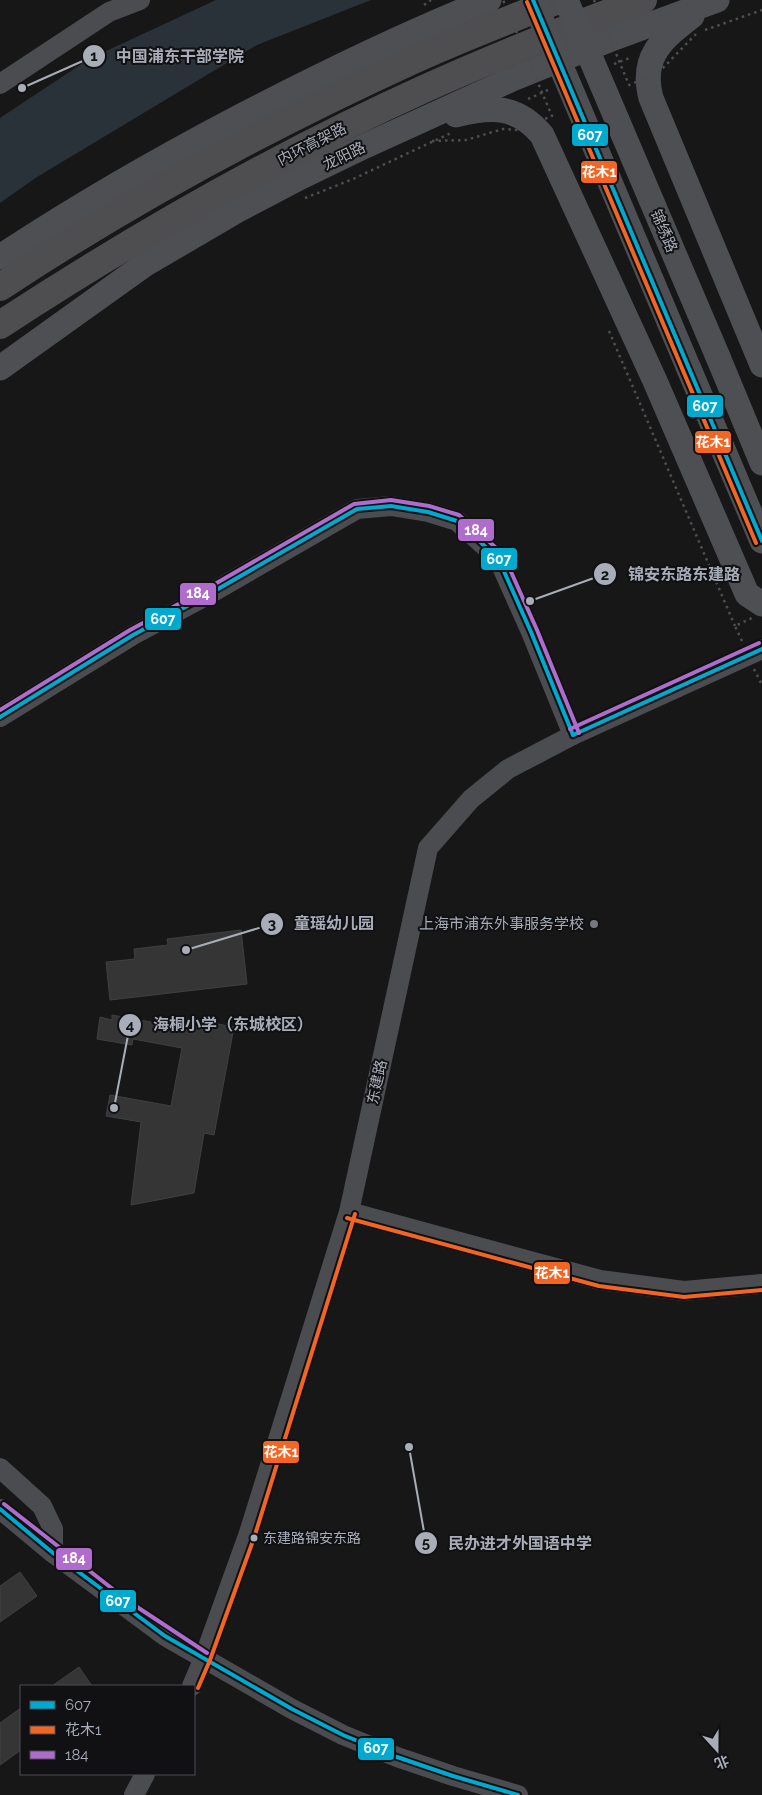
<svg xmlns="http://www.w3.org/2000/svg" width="762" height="1795" viewBox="0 0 762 1795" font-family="Raleway,'Noto Sans SC',sans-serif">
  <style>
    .water { fill: #2a3239 }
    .building { fill: #353536; stroke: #3f4043 }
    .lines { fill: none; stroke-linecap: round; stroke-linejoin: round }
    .path { stroke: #4d4e52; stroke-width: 2.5; stroke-dasharray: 2.5 4; stroke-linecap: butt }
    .minor { stroke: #4b4c50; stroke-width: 20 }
    .major { stroke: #4d4f52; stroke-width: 25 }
    .highway { stroke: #4e4e51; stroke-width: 28 }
    .path-bridge { stroke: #4d4e52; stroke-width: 2.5; stroke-dasharray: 2.5 4; stroke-linecap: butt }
    .major-bridge { stroke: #4d4f52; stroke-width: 25 }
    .bus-1-casing { stroke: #111113; stroke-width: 8 }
    .bus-2-casing { stroke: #111113; stroke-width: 8 }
    .bus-3-casing { stroke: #111113; stroke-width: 8 }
    .bus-1 { stroke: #00a9ce; stroke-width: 4 }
    .bus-2 { stroke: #f26522; stroke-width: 4 }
    .bus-3 { stroke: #b06ccc; stroke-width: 4 }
    .poi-dot { fill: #757880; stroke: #111113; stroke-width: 2 }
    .bus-dot { fill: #a8adb8; stroke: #111113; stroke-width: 2 }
    .labels { text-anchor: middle; stroke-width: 4; stroke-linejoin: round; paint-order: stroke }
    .bus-label { font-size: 14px; fill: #a8adb8; stroke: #111113; text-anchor: start }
    .street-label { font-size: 15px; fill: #a8adb8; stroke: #111113 }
    .poi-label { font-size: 15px; fill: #a8adb8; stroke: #111113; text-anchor: end }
    .leader { fill: none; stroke: #a8adb8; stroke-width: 2 }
    .callout-dot { fill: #a8adb8; stroke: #111113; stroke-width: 2 }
    .mark-label { font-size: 15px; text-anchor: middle; font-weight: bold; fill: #111 }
    .callout-label { font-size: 16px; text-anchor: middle; font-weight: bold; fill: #a8adb8; stroke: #111113; stroke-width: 4; stroke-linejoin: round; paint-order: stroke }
    .line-badge { stroke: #111113; stroke-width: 2 }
    .badge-label { font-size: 14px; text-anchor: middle; font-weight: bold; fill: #fff }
  </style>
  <rect width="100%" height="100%" fill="#171717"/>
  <path class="water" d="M216,0H371L257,45L37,177L0,203V118L89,59Z"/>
  <g class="building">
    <path d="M241,930L247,984L110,1000L106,962L135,959L134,949L168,945L167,939Z"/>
    <path d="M112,1015L184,1028L185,1018L234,1027L214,1135L204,1133L194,1193L131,1205L141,1122L106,1116L110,1095L171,1106L182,1048L133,1039L132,1045L97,1039L100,1017L112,1020Z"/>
    <path d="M20,1572L37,1596L0,1622V1586Z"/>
    <path d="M79,1667L92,1686H52Z"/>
    <path d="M21,1708V1750L0,1765V1723Z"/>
  </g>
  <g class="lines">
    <g class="path">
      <path d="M424,5L431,0"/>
      <path d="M705,30L762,10"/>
      <path d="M614,64L632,57"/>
      <path d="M528,99L550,89"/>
      <path d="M305,198L353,179L451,133"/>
      <path d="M609,331L735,626"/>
      <path d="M742,641L735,626L752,618"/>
      <path d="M754,669L762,685"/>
    </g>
    <g class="minor">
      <path d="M0,84L109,12L140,0"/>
      <path d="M0,717L133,635L204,597L357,509L391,506L428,512L457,521L498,558L531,632L573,735"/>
      <path d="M349,1212L600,1280L684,1291L762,1284"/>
      <path d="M0,1468L42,1506L53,1529V1553"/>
      <path d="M0,1509L53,1553L165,1636L292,1709L343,1735L397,1757L453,1776L518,1795"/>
      <path d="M192,1686L204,1658L248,1536L349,1212L428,848L471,799L508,769L573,735L762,649"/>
      <path d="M134,1795L145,1774"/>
    </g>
    <g class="major">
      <path d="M692,16C662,39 640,57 651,98L762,365"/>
      <path d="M456,115C491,106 517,105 542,135L655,381L747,594L762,604"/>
      <path d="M0,257C77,206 157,160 239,117C320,75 403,34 489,0"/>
      <path d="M718,357L762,463"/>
      <path d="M0,368L144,265L238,210L301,177L365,146L510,80L614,38L717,0"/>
      <path d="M689,369L762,541"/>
    </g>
    <g class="highway">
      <path d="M0,287C130,201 269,126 411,61C459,39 509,20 558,0"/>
      <path d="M0,325C136,236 278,155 426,88C497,56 570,27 643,0"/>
    </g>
    <g class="path-bridge">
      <path d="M594,0L629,85L658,73L696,34"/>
      <path d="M432,141L466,140L503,129L519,130L552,116L503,0"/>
    </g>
    <g class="major-bridge">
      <path d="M533,0L689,369"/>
      <path d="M566,0L718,357"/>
    </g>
    <g class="bus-1-casing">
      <g id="bus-1">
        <path d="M533,0L762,541"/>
        <path d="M0,717L133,635L204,597L357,509L391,506L428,512L457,521L498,558L531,632L573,735"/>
        <path d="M573,735L762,649"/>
        <path d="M0,1509L53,1553L165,1636L292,1709L343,1735L397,1757L453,1776L518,1795"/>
      </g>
    </g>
    <g class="bus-2-casing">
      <g id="bus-2">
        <path d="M527,2L756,543"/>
        <path d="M347,1218L599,1286L684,1297L762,1290"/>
        <path d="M198,1688L210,1660L254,1538L355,1214"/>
      </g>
    </g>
    <g class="bus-3-casing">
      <g id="bus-3">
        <path d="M0,710L130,630L201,592L354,504L391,500L429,506L459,515L503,554L537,630L579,733"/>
        <path d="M570,729L759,643"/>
        <path d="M4,1504L128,1601L207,1653"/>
      </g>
    </g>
    <use href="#bus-1" class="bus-1"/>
    <use href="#bus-2" class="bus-2"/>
    <use href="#bus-3" class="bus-3"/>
  </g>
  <circle class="poi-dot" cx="594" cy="924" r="5"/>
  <circle class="bus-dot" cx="254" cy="1538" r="4.5"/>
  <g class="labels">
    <g class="bus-label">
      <text x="263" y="1543">东建路锦安东路</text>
    </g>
    <g class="street-label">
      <text transform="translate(312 144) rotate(-27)" y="5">内环高架路</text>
      <text transform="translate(344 156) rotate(-26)" y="5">龙阳路</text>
      <text transform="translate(664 231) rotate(67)" y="5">锦绣路</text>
      <text transform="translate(377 1082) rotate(-78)" y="5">东建路</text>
    </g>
    <g class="poi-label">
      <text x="584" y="929">上海市浦东外事服务学校</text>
    </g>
  </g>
  <path class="leader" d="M22 88L94 56M530 601L605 574M186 950L272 924M114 1108L130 1025M409 1447L426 1543"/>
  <g class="callout-dot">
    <circle cx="22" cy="88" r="5"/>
    <circle cx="530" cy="601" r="5"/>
    <circle cx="186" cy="950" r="5"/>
    <circle cx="114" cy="1108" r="5"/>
    <circle cx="409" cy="1447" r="5"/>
    <circle cx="94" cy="56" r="12"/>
    <circle cx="605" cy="574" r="12"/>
    <circle cx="272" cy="924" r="12"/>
    <circle cx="130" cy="1025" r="12"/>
    <circle cx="426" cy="1543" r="12"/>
  </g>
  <g class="mark-label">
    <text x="94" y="61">1</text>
    <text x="605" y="580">2</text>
    <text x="272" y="929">3</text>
    <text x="130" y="1030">4</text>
    <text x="426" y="1548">5</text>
  </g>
  <g class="callout-label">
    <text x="180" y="62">中国浦东干部学院</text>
    <text x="684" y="580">锦安东路东建路</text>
    <text x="334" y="929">童瑶幼儿园</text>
    <text x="233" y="1030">海桐小学（东城校区）</text>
    <text x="520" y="1549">民办进才外国语中学</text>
  </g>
  <g class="line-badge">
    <rect x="571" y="123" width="38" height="24" rx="5" fill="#00a9ce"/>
    <rect x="580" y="160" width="38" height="24" rx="5" fill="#f26522"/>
    <rect x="686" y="394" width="38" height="24" rx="5" fill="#00a9ce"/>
    <rect x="694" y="430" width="38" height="24" rx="5" fill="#f26522"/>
    <rect x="457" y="518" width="38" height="24" rx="5" fill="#b06ccc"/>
    <rect x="480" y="547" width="38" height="24" rx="5" fill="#00a9ce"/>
    <rect x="179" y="582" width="38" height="24" rx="5" fill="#b06ccc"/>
    <rect x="144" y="607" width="38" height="24" rx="5" fill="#00a9ce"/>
    <rect x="533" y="1261" width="38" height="24" rx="5" fill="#f26522"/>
    <rect x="262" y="1440" width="38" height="24" rx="5" fill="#f26522"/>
    <rect x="55" y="1547" width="38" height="24" rx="5" fill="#b06ccc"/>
    <rect x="99" y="1589" width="38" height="24" rx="5" fill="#00a9ce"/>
    <rect x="357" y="1737" width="38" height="24" rx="5" fill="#00a9ce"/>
  </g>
  <g class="badge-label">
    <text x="590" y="140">607</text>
    <text x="599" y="177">花木1</text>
    <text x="705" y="411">607</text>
    <text x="713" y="447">花木1</text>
    <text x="476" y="535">184</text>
    <text x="499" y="564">607</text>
    <text x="198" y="598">184</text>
    <text x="163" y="624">607</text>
    <text x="552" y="1278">花木1</text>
    <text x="281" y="1457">花木1</text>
    <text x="74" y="1563">184</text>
    <text x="118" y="1606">607</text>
    <text x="376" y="1753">607</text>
  </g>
  <rect x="20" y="1685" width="175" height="90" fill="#111113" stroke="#4d4f55"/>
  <rect x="30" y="1701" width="25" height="8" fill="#00a9ce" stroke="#4d4f55"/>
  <text x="65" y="1710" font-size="15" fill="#a8adb8">607</text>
  <rect x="30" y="1726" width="25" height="8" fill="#f26522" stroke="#4d4f55"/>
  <text x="65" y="1735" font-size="15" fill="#a8adb8">花木1</text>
  <rect x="30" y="1751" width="25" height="8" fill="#b06ccc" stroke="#4d4f55"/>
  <text x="65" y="1760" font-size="15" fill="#a8adb8">184</text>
  <g transform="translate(717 1750) rotate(159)" stroke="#111113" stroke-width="4" paint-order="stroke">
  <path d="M0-4L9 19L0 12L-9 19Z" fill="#a8adb8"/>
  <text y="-8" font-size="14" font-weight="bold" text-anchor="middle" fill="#a8adb8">北</text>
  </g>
</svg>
